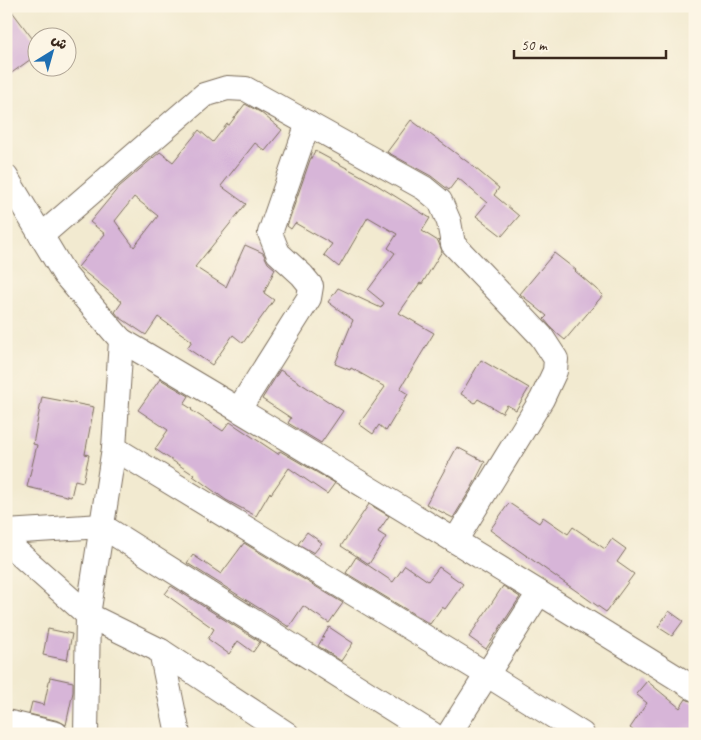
<svg xmlns="http://www.w3.org/2000/svg" width="701" height="740" viewBox="0 0 701 740" font-family="Caveat,'Playpen Sans Arabic',sans-serif">
  <style>
    .building { fill: #d7b5d8; fill-rule: evenodd }
    .lines { fill: none; stroke-linecap: round; stroke-linejoin: round }
    .street-casing { stroke: #7b6d5c; stroke-width: 26 }
    .street { stroke: #fff; stroke-width: 24 }
  </style>
  <rect width="100%" height="100%" fill="#fcf5e5"/>
  <filter id="ink" filterUnits="userSpaceOnUse"><feTurbulence type="fractalNoise" baseFrequency=".02" numOctaves="2"/><feDisplacementMap in="SourceGraphic" scale="10" xChannelSelector="R" yChannelSelector="G"/><feConvolveMatrix kernelMatrix="1 2 1 2 8 2 1 2 1" color-interpolation-filters="sRGB"/></filter>
  <filter id="wash" filterUnits="userSpaceOnUse"><feTurbulence type="fractalNoise" baseFrequency=".0096" numOctaves="4" result="noise"/><feDisplacementMap in="SourceGraphic" scale="20" xChannelSelector="R" yChannelSelector="G"/><feGaussianBlur stdDeviation="1.12" result="paint"/><feColorMatrix in="noise" values="0 0 0 0 0 0 0 0 0 0 0 0 0 0 0 0 0 1.4 0 .05"/><feComposite in="paint" operator="in"/></filter>
  <g filter="url(#wash)">
    <rect width="100%" height="100%" fill="#f2ead0"/>
    <g id="blocks">
      <g class="building">
        <path d="M6,6H8L38,46V54L6,77Z"/>
        <path d="M245,104L260,112L282,130L265,151L255,143L221,186L246,204L195,267L226,287L245,245L263,253L268,263L275,269L264,293L274,300L243,343L233,335L212,365L187,348L192,341L158,317L146,335L119,317L115,312L122,302L78,267L105,234L90,222L119,187L160,152L173,162L199,130L213,142L227,124L229,125ZM134,197L158,216L134,247L115,221Z"/>
        <path d="M411,120L469,163L499,188L494,195L519,216L502,236L476,216L487,203L458,178L449,190L431,176L387,152Z"/>
        <path d="M315,151L369,180L430,218L422,231L438,241L442,251L422,284L420,283L399,313L434,333L400,389L408,394L386,431L379,425L373,434L359,424L385,387L351,368L350,370L335,364L353,320L328,302L338,288L381,308L384,303L368,290L395,253L388,248L397,234L368,217L339,267L324,255L332,244L295,223L291,229L287,226L310,160Z"/>
        <path d="M554,253L576,270L575,271L603,295L565,340L554,331L544,319L547,316L520,294Z"/>
        <path d="M481,360L529,388L516,410L507,405L502,413L478,399L475,403L461,394Z"/>
        <path d="M280,370L343,411L321,443L288,423L291,418L262,399Z"/>
        <path d="M160,379L189,396L184,404L192,409L191,410L223,431L230,422L278,454L280,451L335,483L327,494L289,468L271,494L270,492L256,516L226,500L193,476L194,475L155,449L168,430L138,410Z"/>
        <path d="M42,397L94,407L85,454L89,455L83,482L75,480L71,497L27,487L37,445L33,444Z"/>
        <path d="M457,447L485,462L472,487L453,518L426,504Z"/>
        <path d="M509,503L539,523L543,517L568,534L573,527L605,549L612,539L626,549L617,562L634,574L606,612L490,530Z"/>
        <path d="M369,504L389,516L378,532L386,537L369,564L341,546Z"/>
        <path d="M307,532L322,543L314,553L298,544Z"/>
        <path d="M244,543L343,603L329,623L303,606L289,627L187,563L193,555L221,574Z"/>
        <path d="M356,557L393,582L405,565L428,581L439,567L463,584L445,609L442,607L430,624L346,573Z"/>
        <path d="M171,586L260,642L253,652L238,641L229,654L208,639L214,629L165,594Z"/>
        <path d="M503,586L520,597L486,649L469,637Z"/>
        <path d="M669,611L683,621L672,636L658,627Z"/>
        <path d="M329,627L353,643L341,661L318,646Z"/>
        <path d="M48,629L72,634L67,660L43,655Z"/>
        <path d="M50,677L73,682V692L66,725L59,721L29,714L32,702L44,705Z"/>
        <path d="M647,681L680,708L686,699L695,703V734H638L630,728L647,703L636,694Z"/>
      </g>
    </g>
  </g>
  <g filter="url(#ink)">
    <use href="#blocks" fill-opacity="0" stroke="#7b6d5c" stroke-width="1"/>
    <g class="lines">
      <g class="street-casing">
        <g id="street">
          <path d="M6,177L65,275L121,340L114,448L88,615L86,734"/>
          <path d="M41,236L204,95L227,88L246,89L424,188L440,201L449,222L453,244L541,336L556,359L555,371L542,399L455,541"/>
          <path d="M121,340C314,453 505,571 695,689"/>
          <path d="M239,409L309,298L311,286L302,275L278,253L270,233L308,123"/>
          <path d="M114,448L486,674L582,734"/>
          <path d="M6,532L102,526L432,734"/>
          <path d="M6,542L88,615L161,651L287,734"/>
          <path d="M161,651L178,734"/>
          <path d="M6,722L56,734"/>
          <path d="M449,734L539,593"/>
        </g>
      </g>
      <use href="#street" class="street"/>
    </g>
  </g>
  <rect width="701" height="740" fill="none" stroke="#fcf5e5" stroke-width="25"/>
  <g transform="translate(52 52) rotate(37)"><circle r="24" fill="#fcf5e5" stroke="#afa495"/>
  <path d="M0-4L9 19L0 12L-9 19Z" fill="#1f6fb2"/>
  <text y="-8" font-size="14" font-weight="bold" text-anchor="middle" fill="#3b2a1e">ش</text>
  </g>
  <path d="M514 50v8h152v-8" fill="none" stroke="#3b2a1e" stroke-width="2.5"/>
  <text x="521" y="50" font-size="15" fill="#3b2a1e" stroke="#fcf5e5" stroke-width="4" paint-order="stroke">50 m</text>
</svg>
